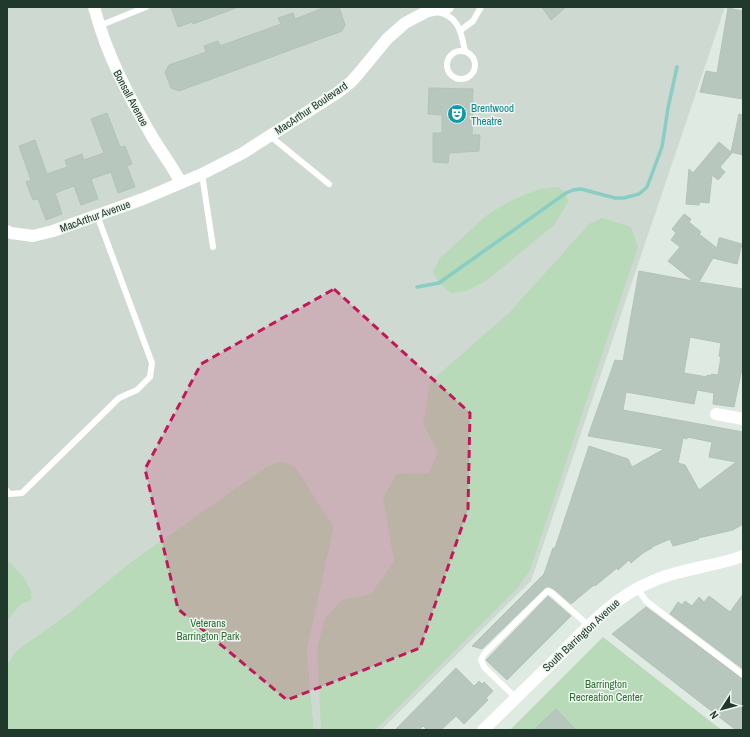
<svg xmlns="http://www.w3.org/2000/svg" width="750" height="737" viewBox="0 0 750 737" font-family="'Archivo Narrow',sans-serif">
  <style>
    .built { fill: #ced9d1 }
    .green { fill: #b9dab9 }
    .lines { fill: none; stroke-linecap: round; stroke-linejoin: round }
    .stream { stroke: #89cdc5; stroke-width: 3.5 }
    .building { fill: #b8c7bd; stroke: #b2c3b7; fill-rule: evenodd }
    .service { stroke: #fff; stroke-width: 6 }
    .minor { stroke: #fff; stroke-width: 12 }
    .tertiary { stroke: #fff; stroke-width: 12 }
    .marked { fill: #c2185b; fill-opacity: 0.2; stroke: #c2185b; stroke-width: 3; stroke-dasharray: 8 5; stroke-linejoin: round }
    .labels { text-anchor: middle; stroke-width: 3; stroke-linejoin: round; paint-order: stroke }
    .street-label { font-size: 11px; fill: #21392c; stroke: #eff7f1 }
    .culture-label { font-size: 11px; fill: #0d838f; stroke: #eff7f1; text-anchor: start }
    .park-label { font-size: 11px; fill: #2d6e34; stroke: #eff7f1 }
  </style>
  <rect width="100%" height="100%" fill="#dfeae2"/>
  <path class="built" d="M7,7H725L531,581L381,730H314L307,651L334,527L282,461L267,466L132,561L65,616L17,650L7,664Z"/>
  <g class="green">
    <path d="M558,187L566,193L568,202L554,225L486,281L466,291L451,293L439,283L433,272L440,258L487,215L512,200L540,189Z"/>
    <path d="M602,218L631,227L638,247L530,570L517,589L375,730H321L317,649L325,618L342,600L371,594L394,561L383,498L397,474L429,473L438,452L423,424L430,382L509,313L589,224Z"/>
    <path d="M282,461L295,467L334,527L307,651L314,730H7V664L17,650L65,616L132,561L267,466Z"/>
    <path d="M7,559L24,578L32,593L30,595L32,596L30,601L21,604L7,620Z"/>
    <path d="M603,637L715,725L722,730H510Z"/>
  </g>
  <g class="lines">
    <path class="stream" d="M417,287L439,283L460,268L566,193L573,190L581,189L615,198H624L639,194L647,187L662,147L668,108L677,67"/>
  </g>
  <g class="building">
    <path d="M171,7H236V8L193,24L192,22L178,27Z"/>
    <path d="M326,7H339L345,25L342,31L179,91L171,88L165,72L169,65L206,52L204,46L218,41L220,46L281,24L278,18L293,13L295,19Z"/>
    <path d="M542,7H566L551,20Z"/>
    <path d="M728,8L743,11V99L700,92L706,71L717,73Z"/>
    <path d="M429,88L473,89L472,135H480L479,151L449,153L448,163L433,162V133H442V115L428,114Z"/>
    <path d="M107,113L120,147L125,146L132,164L127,166L135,187L118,193L111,172L91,179L98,199L81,205L74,186L55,193L62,214L46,220L38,199L33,200L26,182L31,180L19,146L35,140L47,174L67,167L65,160L82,154L84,160L104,153L91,119Z"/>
    <path d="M739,114L743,115V155L731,152Z"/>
    <path d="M719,142L732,153L720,167L725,172L718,180L712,175L709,203L700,202L699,205L686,204L689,169L693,173Z"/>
    <path d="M684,214L691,219L689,222L701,232L699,234L717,248L719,238H721L742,244L737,264L713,258L699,282L743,289V373H741L734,407L713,404L714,393L697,390L694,404L626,392L623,410L743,432V524L733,530L698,538L699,539L673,546L670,539L652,547V548L643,553L631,563L629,560L618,570L617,568L595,586L594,585L571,604L555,590L550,587H546L482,649L472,646L544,574L553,548H555L589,446L628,459L632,467L664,449L588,436L615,360L623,361L639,271L693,281L668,261L680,247L671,240L676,233L672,229ZM690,337L721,343L719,356L721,357L718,375L711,374V376L707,375V377L684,373ZM687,437L712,442L709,457L736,462L699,490L685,465L678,463L683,438L687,439Z"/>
    <path d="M743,594V669L670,614L678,602L682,605L685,601L692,606L699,597L704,602L709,596L730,612Z"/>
    <path d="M548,596L571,616L507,680L486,660Z"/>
    <path d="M646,607L743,679V730H736L612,634Z"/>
    <path d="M456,668L474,686L479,681L482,684L484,682L493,691L486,698L488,700L464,724L456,716L441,730H427L423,726L419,730H395Z"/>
    <path d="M556,709L576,730H534Z"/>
  </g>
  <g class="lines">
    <g class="service">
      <path d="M437,12C459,16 461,32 465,51"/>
      <path d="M99,26L146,7"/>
      <path d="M461,30L473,21L481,7"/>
      <circle cx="461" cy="65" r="14"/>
      <path d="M270,136L329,184"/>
      <path d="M202,174L213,247"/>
      <path d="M7,491L9,494L22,493L119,398L137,390L150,377L152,363L97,215"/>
      <path d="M637,588L646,601L743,675"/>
      <path d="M516,698L484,667L481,660L484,654L545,593L548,591L552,593L589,626"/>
    </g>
    <g class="minor">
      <path d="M94,7C107,56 128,95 153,138C162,153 173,167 181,183"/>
      <path d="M7,231L11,233L33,236L53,231L143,199L202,174L243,153L337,93L351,82L359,73L387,39L405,23L428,11L448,7"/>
      <path d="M716,414L743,419"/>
    </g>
    <path class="tertiary" d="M483,730C508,706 533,681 559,656C587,627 615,596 653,581C682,568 714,567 743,556"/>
  </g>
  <path class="marked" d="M334,289L470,413L468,509L420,648L287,700L178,609L145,469L201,364Z"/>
  <defs>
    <g id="theatre-disc" transform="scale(1)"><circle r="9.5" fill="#0f9aa8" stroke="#eff7f1"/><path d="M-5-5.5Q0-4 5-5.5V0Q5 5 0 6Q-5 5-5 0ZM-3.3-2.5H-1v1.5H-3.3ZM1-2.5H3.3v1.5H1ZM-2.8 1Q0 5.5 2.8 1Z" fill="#fff"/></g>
  </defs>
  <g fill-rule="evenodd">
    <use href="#theatre-disc" x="457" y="114"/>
  </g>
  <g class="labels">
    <g class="street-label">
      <text transform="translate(131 98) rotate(62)" y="4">Bonsall Avenue</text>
      <text transform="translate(311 108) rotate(-34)" y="4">MacArthur Boulevard</text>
      <text transform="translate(95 216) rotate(-20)" y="4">MacArthur Avenue</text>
      <text transform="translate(581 635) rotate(-43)" y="4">South Barrington Avenue</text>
    </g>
    <g class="culture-label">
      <text x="471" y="112">Brentwood<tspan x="471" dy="13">Theatre</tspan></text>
    </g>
    <g class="park-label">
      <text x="208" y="627">Veterans<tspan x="208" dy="13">Barrington Park</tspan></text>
      <text x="606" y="688">Barrington<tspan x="606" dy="13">Recreation Center</tspan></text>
    </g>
  </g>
  <rect width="750" height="737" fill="none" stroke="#21392c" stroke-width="16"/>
  <g transform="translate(722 709) rotate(234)" stroke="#eff7f1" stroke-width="3" paint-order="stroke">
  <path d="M0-3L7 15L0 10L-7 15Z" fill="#21392c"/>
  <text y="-6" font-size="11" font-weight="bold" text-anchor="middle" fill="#21392c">N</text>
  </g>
</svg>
